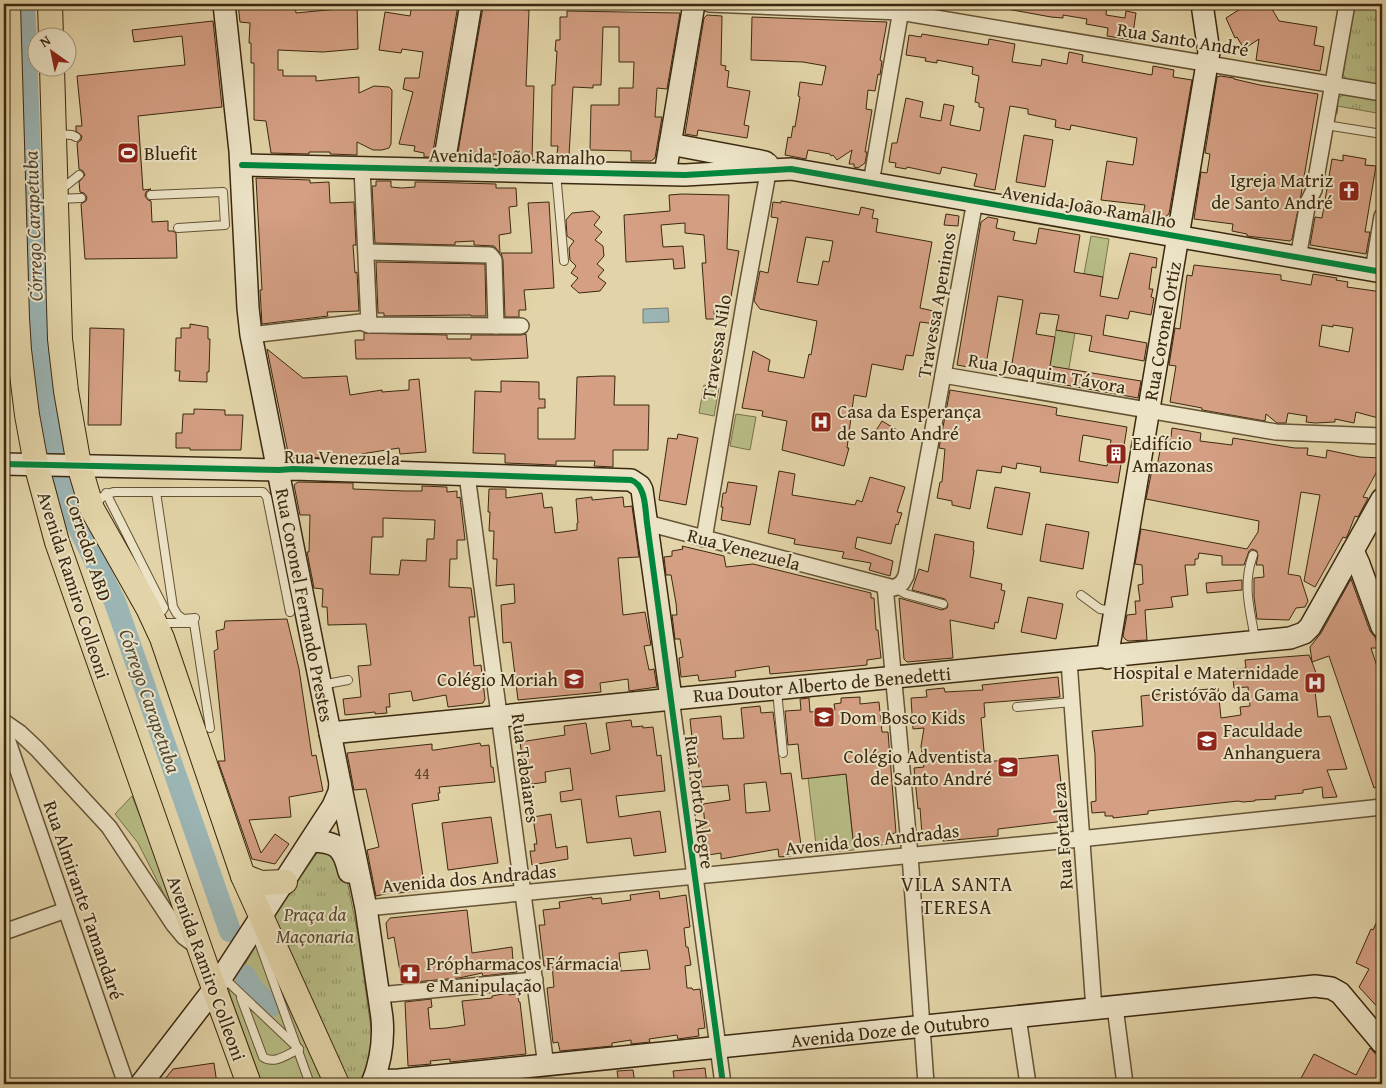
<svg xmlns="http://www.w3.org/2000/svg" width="1386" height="1088" viewBox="0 0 1386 1088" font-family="'Gentium Book Plus',serif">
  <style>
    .grass { fill: #b7bc85; stroke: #79724a }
    .park { fill: url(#park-tufts); stroke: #79724a }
    .water { fill: #9bb5b5; stroke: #757d73 }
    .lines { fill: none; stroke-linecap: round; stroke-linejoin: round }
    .river { stroke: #9bb5b5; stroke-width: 22 }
    .building { fill: #d49f83; stroke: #3b280f; fill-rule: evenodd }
    .lane-casing { stroke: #655335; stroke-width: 10 }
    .street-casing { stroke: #655335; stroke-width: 18 }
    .secondary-casing { stroke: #3b280f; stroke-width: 24 }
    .primary-casing { stroke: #3b280f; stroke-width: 26 }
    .lane { stroke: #ece3c6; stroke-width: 8 }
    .street { stroke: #ece3c6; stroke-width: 15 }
    .secondary { stroke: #ece3c6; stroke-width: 21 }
    .primary { stroke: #e2d4a8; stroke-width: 24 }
    .cycleway-casing { stroke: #ece3c6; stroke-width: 9 }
    .cycleway { stroke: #00873e; stroke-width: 6 }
    .labels { text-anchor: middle; stroke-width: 4; stroke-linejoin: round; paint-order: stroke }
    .number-label { font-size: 16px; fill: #61462c }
    .street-label { font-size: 19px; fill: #3b280f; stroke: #ece3c6 }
    .poi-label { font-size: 19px; fill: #3b280f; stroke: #ece3c6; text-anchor: start }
    .park-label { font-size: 19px; font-style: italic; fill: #544627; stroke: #ece3c6 }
    .water-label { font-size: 20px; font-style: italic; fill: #534b38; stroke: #ece3c6 }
    .neighbourhood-label { font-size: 20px; letter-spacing: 1px; fill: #3b280f; stroke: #ece3c6 }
  </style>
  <defs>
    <pattern id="park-tufts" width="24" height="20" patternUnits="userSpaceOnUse" patternTransform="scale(1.25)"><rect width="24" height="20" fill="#b7bc85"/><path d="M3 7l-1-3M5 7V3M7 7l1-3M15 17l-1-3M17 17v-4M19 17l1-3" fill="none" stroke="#96996b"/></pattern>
  </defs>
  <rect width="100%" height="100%" fill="#e2d4a8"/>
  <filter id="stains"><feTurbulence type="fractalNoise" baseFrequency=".004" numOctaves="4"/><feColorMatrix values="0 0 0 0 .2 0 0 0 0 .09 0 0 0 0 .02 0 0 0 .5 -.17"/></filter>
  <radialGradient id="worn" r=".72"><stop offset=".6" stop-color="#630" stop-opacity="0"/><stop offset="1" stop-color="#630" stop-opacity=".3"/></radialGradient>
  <g class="grass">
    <path d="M1091,236L1109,239L1103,277L1084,274Z"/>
    <path d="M1056,330L1075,333L1066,385L1047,382Z"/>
    <path d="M704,385L719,388L714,416L699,413Z"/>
    <path d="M736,414L756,417L750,450L730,446Z"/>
    <path d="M846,774L854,850L817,853L808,778Z"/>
    <path d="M132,796L182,922L169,904L138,843L115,814Z"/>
    <path d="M260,938L329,1084H262L229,992Z"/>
  </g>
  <g class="park">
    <path d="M1354,4H1382V86L1347,80L1343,75Z"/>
    <path d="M1344,94L1382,101V114L1338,106L1337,114L1335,113L1337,99Z"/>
    <path d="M323,845L343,860L358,935L373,1043L364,1084H342L270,919Z"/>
  </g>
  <path class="water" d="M668,308L669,322L643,323V309Z"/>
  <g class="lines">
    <g class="river">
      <path d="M24,4L37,335L43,388L54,447"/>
      <path d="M60,475L73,516L115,602L230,931"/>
      <path d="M245,976L253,989L270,1006"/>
    </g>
  </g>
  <g class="building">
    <path d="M238,4H295L296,13L348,8L347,4H357L358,49L323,52L278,50V70H283V76H316V81L359,77V93L374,86L389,87L392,90L391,144L389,148L382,150H373L357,142V155L330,154V152H309V154L271,153L266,121L254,120V63H251V43H249L250,23L240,22Z"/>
    <path d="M412,4L458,5L432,157H424V153L414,151L415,146L399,144L413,92L403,89L405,78H419L423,52L402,49L401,53L379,50L385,12L410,16Z"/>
    <path d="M1007,4H1107L1106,15L1125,18L1126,11L1136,13L1132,40L1107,36L1108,28L1086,24L1087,19L1063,15V18L1051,17L1007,9Z"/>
    <path d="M1248,4H1269L1279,21L1317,27L1314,45L1324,47L1320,71L1256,60L1259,39L1244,49L1237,37L1235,38L1226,18Z"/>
    <path d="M483,7L529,10L526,86H534L532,158H515L516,155L493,154V157L479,156L458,152Z"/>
    <path d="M567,11L680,13L667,89L657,88L655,117H662L655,158L651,161H631V151L590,150L591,105H619V88H633L634,62H619V27H603L601,85H593V88L573,87L569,155L557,154L558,146H551L552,85H555L557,51H555L556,40H560V17H567Z"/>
    <path d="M707,15L722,16L721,65L726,66L725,70L729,71L727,87L750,91L744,125L749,126L747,138L698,130L697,136L685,134L704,18Z"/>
    <path d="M752,17L887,22L880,60L882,61L880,75L878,74L875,91L868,90L866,109L872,110L865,152H867L865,163L858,168L854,167V164H849L852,150L837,160L833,155L831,156L830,154L808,150L806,159L785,155L788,137L791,138L793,126L795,127L800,97L798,96L800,82L822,85L826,66L803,62L751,60Z"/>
    <path d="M213,21L222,107L138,116L143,190L151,189L146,192L145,196L148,200L151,201L152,222L168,221V231H173L176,233L177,258L85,259L81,204L86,201L87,197L84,193L80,192L79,182L85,175L83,171L79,169L77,143L81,140L82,136L76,131V126H82L77,76L185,65L182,36L134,42L132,30Z"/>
    <path d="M922,34L988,45L989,39L1015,44L1012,62L1041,66L1042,59L1067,64L1069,52L1083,55L1082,62L1152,75L1153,66L1174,70L1173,77L1192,80L1169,214L1162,219L1143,215L1145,205L1101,200L1107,161L1133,165L1137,138L1071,125L1070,130L1055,127L1056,120L1028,114V109L1010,106L995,190L974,186L977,174L942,167L940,174L907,167L906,169L895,167L896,163L889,162L892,143H897L906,98L923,102L920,117L941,121L944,104L954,106L950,125L980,131L984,108L979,107V103L975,102L979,76L972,74L973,67L937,60V63L925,61L926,58L906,55L909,35L921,37Z"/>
    <path d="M1220,76L1234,78V79L1260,85L1318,94L1301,195L1292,239L1290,241L1247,236V234L1232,231L1233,224L1194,219L1201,172L1207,173L1210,154L1205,153L1217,77Z"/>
    <path d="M1024,135L1053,140L1045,187L1016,182Z"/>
    <path d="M1343,155L1366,159L1365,165L1376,166L1365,232H1370L1366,254L1310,245L1315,217L1322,218L1332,159L1343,161Z"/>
    <path d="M256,178L310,180V183L329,182L330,203L354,202L356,245H353L355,273L357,272L359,311L327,312L328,316L262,324L260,290H262Z"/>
    <path d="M376,181H391V187L402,188L415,187V182H426L496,184V188H516L517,206L509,207L511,233L499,235L500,253L494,246L474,245V241L455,242V245L375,243L372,186H376Z"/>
    <path d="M682,194L729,195L727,249L739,251L728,314L714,311L715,319H706L702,263H706L704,235L685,233V223L661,225L663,247L683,246L685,268L674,269L673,259L626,262L624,215L670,211L669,195Z"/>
    <path d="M781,201L859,215L861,207L874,210L872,218L878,219L876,232L932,242L920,308L938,312L936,324L920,322L913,356L906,355L903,370L872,364L866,397L854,395L847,448H849L844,466L782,450L787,421L762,416L763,411L742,408L753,351L770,360L768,371L804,378L809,354L811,355L817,321L760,309L754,301L760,271L768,273L778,218L771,217L773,202L781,203ZM806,237L833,241L829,262L823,261L818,285L797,282Z"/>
    <path d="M549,202L554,288L524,290L526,310H519V317H505L503,260L501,253H532L528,203Z"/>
    <path d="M593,211L600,217L594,225L602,232L595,240L603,246L604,256L597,264L604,270L598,277L606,283L600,291L579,293L571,286L578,278L571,273L576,266L570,260L569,248L574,241L567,236L566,220L572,213Z"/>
    <path d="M946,214L959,216L958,226L944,225Z"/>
    <path d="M988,217L998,219L996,228L1015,232L1013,240L1036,244L1039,228L1080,235L1074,272L1103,277L1100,296L1118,299L1130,253L1157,258L1156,268L1152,267L1149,289H1153L1151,297L1154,298L1151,315L1130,311L1128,319L1106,315L1103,335L1147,343L1144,361L1089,351L1092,336L1056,330L1059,315L1040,313L1036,334L1055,337L1050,366L1141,381L1138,398L1038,380L1039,374L1011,369L1023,300L1004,297L998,296L985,370L957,365L981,222Z"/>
    <path d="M376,262L485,264L486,316H471V315L384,316V313H378Z"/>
    <path d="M1194,265L1281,275V280L1311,285L1313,274L1337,278L1336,280L1348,282L1347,287L1382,292V419L1356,412L1354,423L1335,419V422L1315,423L1306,422L1307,416L1288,413L1286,423H1277L1266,414L1265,421L1202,410V408L1170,402L1176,366L1169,365L1175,328L1180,329L1187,275L1192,276ZM1322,325L1333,327V325L1353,328L1349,352L1319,346Z"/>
    <path d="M190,324L208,327V339H210L209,372H207V382L179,381L180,371H175L176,338H181V328H190Z"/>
    <path d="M90,328L124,329L121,425H88Z"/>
    <path d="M364,333L447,335V339H471V335H521L526,334L528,358L480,360H471V358L356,359L355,340H364Z"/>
    <path d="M267,349L303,378L347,376L350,395L382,390V392L409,390V380L419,379L426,452L400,454L399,448L361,454L362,459L289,457Z"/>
    <path d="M602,376H615L614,405H649L648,450H613V467L594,466L595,461H556V465L505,463V454L473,453L475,391L501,392V381L539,382V399H545V408H538V439H575L577,377Z"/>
    <path d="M950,390L1047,406L1057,408L1056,415L1127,427L1118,483L1040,472L1041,467L1017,463L1016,469L1002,466L1001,473L977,470L970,509L952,505V501L937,498L940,482H942L945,449L939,448ZM1083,435L1111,440L1107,466L1079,461Z"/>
    <path d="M194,409L225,410V415H243L241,450H190V448H176V433H182L183,414H194Z"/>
    <path d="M882,421L897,430L889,442L875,432Z"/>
    <path d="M1172,428L1201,433L1200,441L1232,445L1233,438L1295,448H1308L1307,455L1326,458L1327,450L1360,457L1382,458V462L1363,497L1368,498L1358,517L1355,516L1348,534L1346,538L1343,537L1315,587L1304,581L1320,495L1301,492L1288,574L1300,576L1308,601L1305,607L1296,608L1289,620L1257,619L1254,597V578L1264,577L1263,565H1256L1258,556L1257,551L1252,549L1249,551L1244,565H1222V556L1199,553L1198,559H1195V565H1185L1188,595L1171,597L1173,607L1145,610L1147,640L1128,641L1125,639L1123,636L1127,615L1136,614L1135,601H1140L1138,585L1143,584L1142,565L1135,564L1141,529L1247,549L1258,532L1259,521L1146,499L1153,465L1157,466L1163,436L1171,437Z"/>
    <path d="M678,434L698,438L686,505L659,500L668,438L677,439Z"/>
    <path d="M779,471L795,474L792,495L855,505L857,500L862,502L870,477L905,487L897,512L902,513L898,525L896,524L891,544L857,537L855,548L893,561L890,576L869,570L871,563L842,558L844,552L794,544L795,539L768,533Z"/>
    <path d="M298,482L353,483V489L405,491H422V486L447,487V492L457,491V498L460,497L465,540H457V559H450L449,587L471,588L475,617H469L474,666L481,665L485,699L483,703L448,707L446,695L413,701L411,691L389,694L390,707H386L387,713L375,714V712L345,715L343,699L361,697L358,666L371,665L366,624L328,625L327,607H322L323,589L314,588L307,552H309L310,515H300L294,485ZM383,518L435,520L434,539H427L426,561L401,560L399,575L370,574L372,537H383Z"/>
    <path d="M728,482L757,486L750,525L721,520L723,507H721L723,493H726Z"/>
    <path d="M995,487L1030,493L1022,535L987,528Z"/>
    <path d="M489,489H506V498L542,493L544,508L552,507L555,533L577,530V523H578L576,499L592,497V500L623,497L624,507L632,506L639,557L618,558L623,615L645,612L651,645L644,646L649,670L654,669L657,687L629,691L628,679L600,683L601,692L518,700L511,642L503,643L501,605L515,603L514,584L496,586L497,559H493L494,531H489L490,512H488Z"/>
    <path d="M1046,524L1089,532L1083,569L1040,561Z"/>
    <path d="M935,534L974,542L973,550H974L970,577L1002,584L1001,590L1005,591L998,623L995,622L994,629L950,620L953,658L907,662L904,659L899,598L942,610L947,608L948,605L945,599L912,590L919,569L928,572Z"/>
    <path d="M682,546L724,556L726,567L753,564L871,593V598H874L876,630H878L881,658L867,660V665L837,668L770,674L769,666L735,671L736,677L699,681L698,675L681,677L679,658L683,657L680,639H675L672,615H677L676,603L671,575H666L664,557L672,556V551L683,549Z"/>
    <path d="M1351,579L1370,631L1375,637L1379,648H1371L1382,682V785L1374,788L1329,656L1312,662L1316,673L1313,674L1318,717L1330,716L1347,769L1327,770L1337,797L1323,798L1322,787L1303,790V793L1275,796L1276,799L1255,800V801L1243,802L1238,801L1148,811V814L1113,818V816H1105V812L1092,813L1091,802L1096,801L1095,754L1092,731L1143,726L1141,696L1218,688L1221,718L1241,715L1240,707L1250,706L1248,687L1234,688L1232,670L1246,668L1245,660L1309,655L1312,662L1310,647L1321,633Z"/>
    <path d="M1242,580V590L1207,593L1206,583Z"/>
    <path d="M1028,597L1063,604L1056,639L1021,632Z"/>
    <path d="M287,619L299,669L312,756L316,755L323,791L289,797L291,817L249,820L261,853L275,834L289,844L275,864L252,859L218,761H225L214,651L218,649L216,631L224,629L225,621Z"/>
    <path d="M1058,677L1060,697L984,703L985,717L981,718L985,762L1058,755L1065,821L998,829V836L943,841V833L922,835L920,808L918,809L914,768L924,767L921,746L924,728L913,729L911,698L927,697L926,690L934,689L944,688L945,692L983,690L982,685Z"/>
    <path d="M860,697V704L879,702L882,732H888L896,833L890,834L891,841H889V844L854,848L846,774L802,779L798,744L788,745L785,711L801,710L800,699L809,698L810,712L835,710L834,704L841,703V698Z"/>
    <path d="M760,706L761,713L773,712L781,774L791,773L801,845L790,847L791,856L779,857L778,849L721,859V853L702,856L700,836L703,835L702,826H705L703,804L730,800L728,785L702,787L696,747L693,748L690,719L721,716L723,739L744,738L741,708ZM766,782L770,811L746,813L744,784Z"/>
    <path d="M631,720L632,727L643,726V728L653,727L657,756L661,755L665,791L616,796L619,817L660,811L666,852L634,856L631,838L587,843L581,799L561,802L560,792L573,790L570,768L545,772L546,782L526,785L520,742L565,735L564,726L586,723L591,754L610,750L606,723Z"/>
    <path d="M480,743L481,746L489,745L491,767H493L495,782L439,787L440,793H438L439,800L412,804L425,890L398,893V891L376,896L367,850L379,847L366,789L354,790L347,753L432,744V750H435Z"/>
    <path d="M551,814L556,848L567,846L568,859L532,865L530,851H535L534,844H537L533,817Z"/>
    <path d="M491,817L498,863L448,870L442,823Z"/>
    <path d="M659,891L660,899L686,895L690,927L684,928L686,947H688L691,965L685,966L687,988H692L693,990L700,989L705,1028L698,1029L699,1036L678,1039L677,1035L649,1039L650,1042L631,1044V1040L612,1043V1046L560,1051L558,1042L553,1043L550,1016L547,988L554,987L552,965L544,966L539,925H545L543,910L560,908L559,902L592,897V899L601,898L602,904L631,900L630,895ZM647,950L650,969L621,971L619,953Z"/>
    <path d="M467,910L472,953L512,947L513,961H515L517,972L483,976L482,973L459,978L402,983L394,937L388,939L386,923L390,918Z"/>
    <path d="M1382,910V1012L1359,987L1369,969L1356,963L1371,929L1373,930Z"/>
    <path d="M509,993V995L517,994L519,1002H520L526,1054L450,1062V1059L430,1061L431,1064L408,1066L405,1002L431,999L432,1007L428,1008L430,1029L446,1028L465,1025L462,1001L492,998V996Z"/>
    <path d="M1370,1048L1382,1061V1084H1298L1314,1054L1356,1075Z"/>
    <path d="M214,1063L217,1084H161L173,1069Z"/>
    <path d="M705,1068L707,1084H675L673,1071Z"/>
    <path d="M633,1070L635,1084H619L617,1071Z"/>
  </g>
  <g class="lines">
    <g class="lane-casing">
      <g id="lane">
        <path d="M1326,125L1382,134"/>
        <path d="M56,134L72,135L76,137"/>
        <path d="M556,173L564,261"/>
        <path d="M60,189L68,184L79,175"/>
        <path d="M151,195L223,192L225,225L178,228"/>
        <path d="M58,199L81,198"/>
        <path d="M156,492L173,607L177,614L183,619L195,618"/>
        <path d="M106,493L164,608L162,611L152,609"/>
        <path d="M96,504C101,497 105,494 114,492H263L267,497L290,612"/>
        <path d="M1253,555C1242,585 1250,609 1255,639"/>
        <path d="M894,588L906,594L943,604"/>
        <path d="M1081,595L1100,609L1113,611"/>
        <path d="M159,623H192"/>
        <path d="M194,623L210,728"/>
        <path d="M321,685L348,680"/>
        <path d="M777,691L783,753"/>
        <path d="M1017,707L1072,702"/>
        <path d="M255,931L310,1084"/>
        <path d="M224,978L299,1049"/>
        <path d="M241,998L263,1057C274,1065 288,1054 299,1049"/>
      </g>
    </g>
    <g class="street-casing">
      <g id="street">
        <path d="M709,4L900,12L1382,93"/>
        <path d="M362,168L369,325"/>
        <path d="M871,183L902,4"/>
        <path d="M367,252L490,255L494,260L496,326"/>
        <path d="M1298,258L1308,202L1314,190L1347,4"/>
        <path d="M1373,271L1382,216"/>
        <path d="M251,335L361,322L369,325L521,326"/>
        <path d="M943,375L1276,432L1382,436"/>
        <path d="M467,475L546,1066"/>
        <path d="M647,523L894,588L902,583L906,576L975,201"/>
        <path d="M704,539L747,287L770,162"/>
        <path d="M885,586L910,855L926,1084"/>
        <path d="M1069,661L1094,1009"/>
        <path d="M671,698L723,1084"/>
        <path d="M4,722L20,733L37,749L109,827L174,925L184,937L199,948"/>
        <path d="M4,730L126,1084"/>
        <path d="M366,908L1070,840L1382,807"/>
        <path d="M4,932L66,910"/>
        <path d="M379,995L535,980"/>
        <path d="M1115,1007L1125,1084"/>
        <path d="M1018,1017L1028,1084"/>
      </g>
    </g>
    <g class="secondary-casing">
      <g id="secondary">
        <path d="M224,4L240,151L248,308L251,335L340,783L366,908L382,1018C384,1040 380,1064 372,1084"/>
        <path d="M670,144L765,162"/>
        <path d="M242,165L685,175L791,169L1382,272"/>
        <path d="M443,169L471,4"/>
        <path d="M665,174L694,4"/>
        <path d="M4,464L279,470L293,469L631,480L640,486L642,490L671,698"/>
        <path d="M1353,551L1359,564L1382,627"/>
        <path d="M1107,658L1209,52L1202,4"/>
        <path d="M330,733L1290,638L1304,633L1310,627L1382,499"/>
        <path d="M312,841C337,842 343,847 349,872"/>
        <path d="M373,1081L399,1080L1315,986L1331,988L1340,993L1382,1043"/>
        <path d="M141,1084L214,989L333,806L339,792L340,784"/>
      </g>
    </g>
    <g class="primary-casing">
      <g id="primary">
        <path d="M8,4L17,318L19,350L27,415L36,464L57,542L207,969L249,1084"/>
        <path d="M50,4L51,38"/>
        <path d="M52,68L60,339L66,391L79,465L92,509L148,608L162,638L243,876L337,1084"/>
        <path d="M243,876L261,883L285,882"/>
      </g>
    </g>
    <use href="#lane" class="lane"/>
    <use href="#street" class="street"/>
    <use href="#secondary" class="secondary"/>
    <use href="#primary" class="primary"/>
    <g class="cycleway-casing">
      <g id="cycleway">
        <path d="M242,165L685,175L791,169L1382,272"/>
        <path d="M4,464L279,470L293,469L631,480C646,485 645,509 647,523L723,1084"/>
      </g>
    </g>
    <use href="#cycleway" class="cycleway"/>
  </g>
  <defs>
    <g id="stadium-square" transform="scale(1.125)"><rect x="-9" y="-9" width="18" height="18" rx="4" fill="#8f2418" stroke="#ece3c6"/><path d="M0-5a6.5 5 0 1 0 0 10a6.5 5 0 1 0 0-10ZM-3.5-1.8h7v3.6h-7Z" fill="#fff"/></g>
    <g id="church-square" transform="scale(1.125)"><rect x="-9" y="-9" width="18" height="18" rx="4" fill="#8f2418" stroke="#ece3c6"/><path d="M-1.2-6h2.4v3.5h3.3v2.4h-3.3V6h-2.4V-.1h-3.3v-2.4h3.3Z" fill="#fff"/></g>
    <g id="hospital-square" transform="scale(1.125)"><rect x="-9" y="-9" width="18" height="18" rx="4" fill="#8f2418" stroke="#ece3c6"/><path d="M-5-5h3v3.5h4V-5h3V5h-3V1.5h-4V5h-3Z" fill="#fff"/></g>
    <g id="building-square" transform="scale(1.125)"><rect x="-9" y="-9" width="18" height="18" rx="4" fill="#8f2418" stroke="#ece3c6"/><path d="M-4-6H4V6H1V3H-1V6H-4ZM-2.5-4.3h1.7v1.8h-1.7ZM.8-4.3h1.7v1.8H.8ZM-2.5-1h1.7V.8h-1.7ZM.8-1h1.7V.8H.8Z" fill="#fff"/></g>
    <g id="school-square" transform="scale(1.125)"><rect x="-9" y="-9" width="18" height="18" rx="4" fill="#8f2418" stroke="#ece3c6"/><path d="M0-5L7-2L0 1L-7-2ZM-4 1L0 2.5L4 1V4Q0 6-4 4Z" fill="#fff"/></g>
    <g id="university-square" transform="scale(1.125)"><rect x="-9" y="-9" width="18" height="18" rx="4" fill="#8f2418" stroke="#ece3c6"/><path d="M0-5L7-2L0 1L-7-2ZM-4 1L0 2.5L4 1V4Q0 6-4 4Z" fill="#fff"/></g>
    <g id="pharmacy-square" transform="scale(1.125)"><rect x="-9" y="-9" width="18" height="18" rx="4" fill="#8f2418" stroke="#ece3c6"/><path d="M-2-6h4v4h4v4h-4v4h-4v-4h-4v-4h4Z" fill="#fff"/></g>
  </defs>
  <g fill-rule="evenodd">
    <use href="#stadium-square" x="128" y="153"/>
    <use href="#church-square" x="1349" y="191"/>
    <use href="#hospital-square" x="821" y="422"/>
    <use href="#building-square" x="1116" y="454"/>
    <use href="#school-square" x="574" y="679"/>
    <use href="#hospital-square" x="1315" y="683"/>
    <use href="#school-square" x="824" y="717"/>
    <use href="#university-square" x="1207" y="741"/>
    <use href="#school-square" x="1008" y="767"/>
    <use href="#pharmacy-square" x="410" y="974"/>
  </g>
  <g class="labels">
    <g class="number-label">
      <text x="422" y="779">44</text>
    </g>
    <g class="street-label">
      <text transform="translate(1183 39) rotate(9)" y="7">Rua Santo André</text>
      <text transform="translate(517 156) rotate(1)" y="7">Avenida João Ramalho</text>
      <text transform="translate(1089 206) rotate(10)" y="7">Avenida João Ramalho</text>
      <text transform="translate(936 305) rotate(-80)" y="7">Travessa Apeninos</text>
      <text transform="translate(1162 331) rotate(-80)" y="7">Rua Coronel Ortiz</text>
      <text transform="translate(716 347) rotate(-81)" y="7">Travessa Nilo</text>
      <text transform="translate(1047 373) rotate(10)" y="7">Rua Joaquim Távora</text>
      <text transform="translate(342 457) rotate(1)" y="7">Rua Venezuela</text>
      <text transform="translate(89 548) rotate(72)" y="7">Corredor ABD</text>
      <text transform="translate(744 549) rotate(15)" y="7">Rua Venezuela</text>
      <text transform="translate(74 585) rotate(72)" y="7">Avenida Ramiro Colleoni</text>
      <text transform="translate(305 605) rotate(79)" y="7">Rua Coronel Fernando Prestes</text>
      <text transform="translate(822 684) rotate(-5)" y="7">Rua Doutor Alberto de Benedetti</text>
      <text transform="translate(526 768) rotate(82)" y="7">Rua Tabaiares</text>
      <text transform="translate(700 802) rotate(83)" y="7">Rua Porto Alegre</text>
      <text transform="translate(1062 836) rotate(-94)" y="7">Rua Fortaleza</text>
      <text transform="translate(872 839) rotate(-6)" y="7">Avenida dos Andradas</text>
      <text transform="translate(469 878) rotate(-5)" y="7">Avenida dos Andradas</text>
      <text transform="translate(84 900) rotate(71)" y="7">Rua Almirante Tamandaré</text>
      <text transform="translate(207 968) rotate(70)" y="7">Avenida Ramiro Colleoni</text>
      <text transform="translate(890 1030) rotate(-6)" y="7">Avenida Doze de Outubro</text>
    </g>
    <g class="poi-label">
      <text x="144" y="160">Bluefit</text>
      <text x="1333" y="187" text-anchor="end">Igreja Matriz<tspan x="1333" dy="22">de Santo André</tspan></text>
      <text x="837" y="418">Casa da Esperança<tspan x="837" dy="22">de Santo André</tspan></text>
      <text x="1132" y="450">Edifício<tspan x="1132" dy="22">Amazonas</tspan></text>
      <text x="1299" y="679" text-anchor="end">Hospital e Maternidade<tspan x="1299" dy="22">Cristóvão da Gama</tspan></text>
      <text x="558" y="686" text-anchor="end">Colégio Moriah</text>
      <text x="840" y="724">Dom Bosco Kids</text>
      <text x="1223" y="737">Faculdade<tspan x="1223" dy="22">Anhanguera</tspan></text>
      <text x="992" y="763" text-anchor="end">Colégio Adventista<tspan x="992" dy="22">de Santo André</tspan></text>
      <text x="426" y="970">Própharmacos Fármacia<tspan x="426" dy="22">e Manipulação</tspan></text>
    </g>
    <g class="park-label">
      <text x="315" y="921">Praça da<tspan x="315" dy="22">Maçonaria</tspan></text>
    </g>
    <g class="water-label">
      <text transform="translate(33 226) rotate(-92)" y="7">Córrego Carapetuba</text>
      <text transform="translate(150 701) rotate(71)" y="7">Córrego Carapetuba</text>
    </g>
    <g class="neighbourhood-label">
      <text x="957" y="891">VILA SANTA<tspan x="957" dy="23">TERESA</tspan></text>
    </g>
  </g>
  <rect width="1386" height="1088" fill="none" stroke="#e2d4a8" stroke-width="20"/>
  <rect x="5" y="5" width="1376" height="1078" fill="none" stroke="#3b280f" stroke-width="2.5"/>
  <rect x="10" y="10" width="1366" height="1068" fill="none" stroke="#3b280f"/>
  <g transform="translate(52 52) rotate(327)"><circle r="24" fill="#ece3c6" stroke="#a5987d"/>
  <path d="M0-4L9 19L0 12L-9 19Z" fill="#8f2418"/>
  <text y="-8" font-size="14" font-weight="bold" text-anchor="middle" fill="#3b280f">N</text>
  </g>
  <rect width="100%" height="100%" filter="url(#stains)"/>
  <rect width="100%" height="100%" fill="url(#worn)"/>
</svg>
